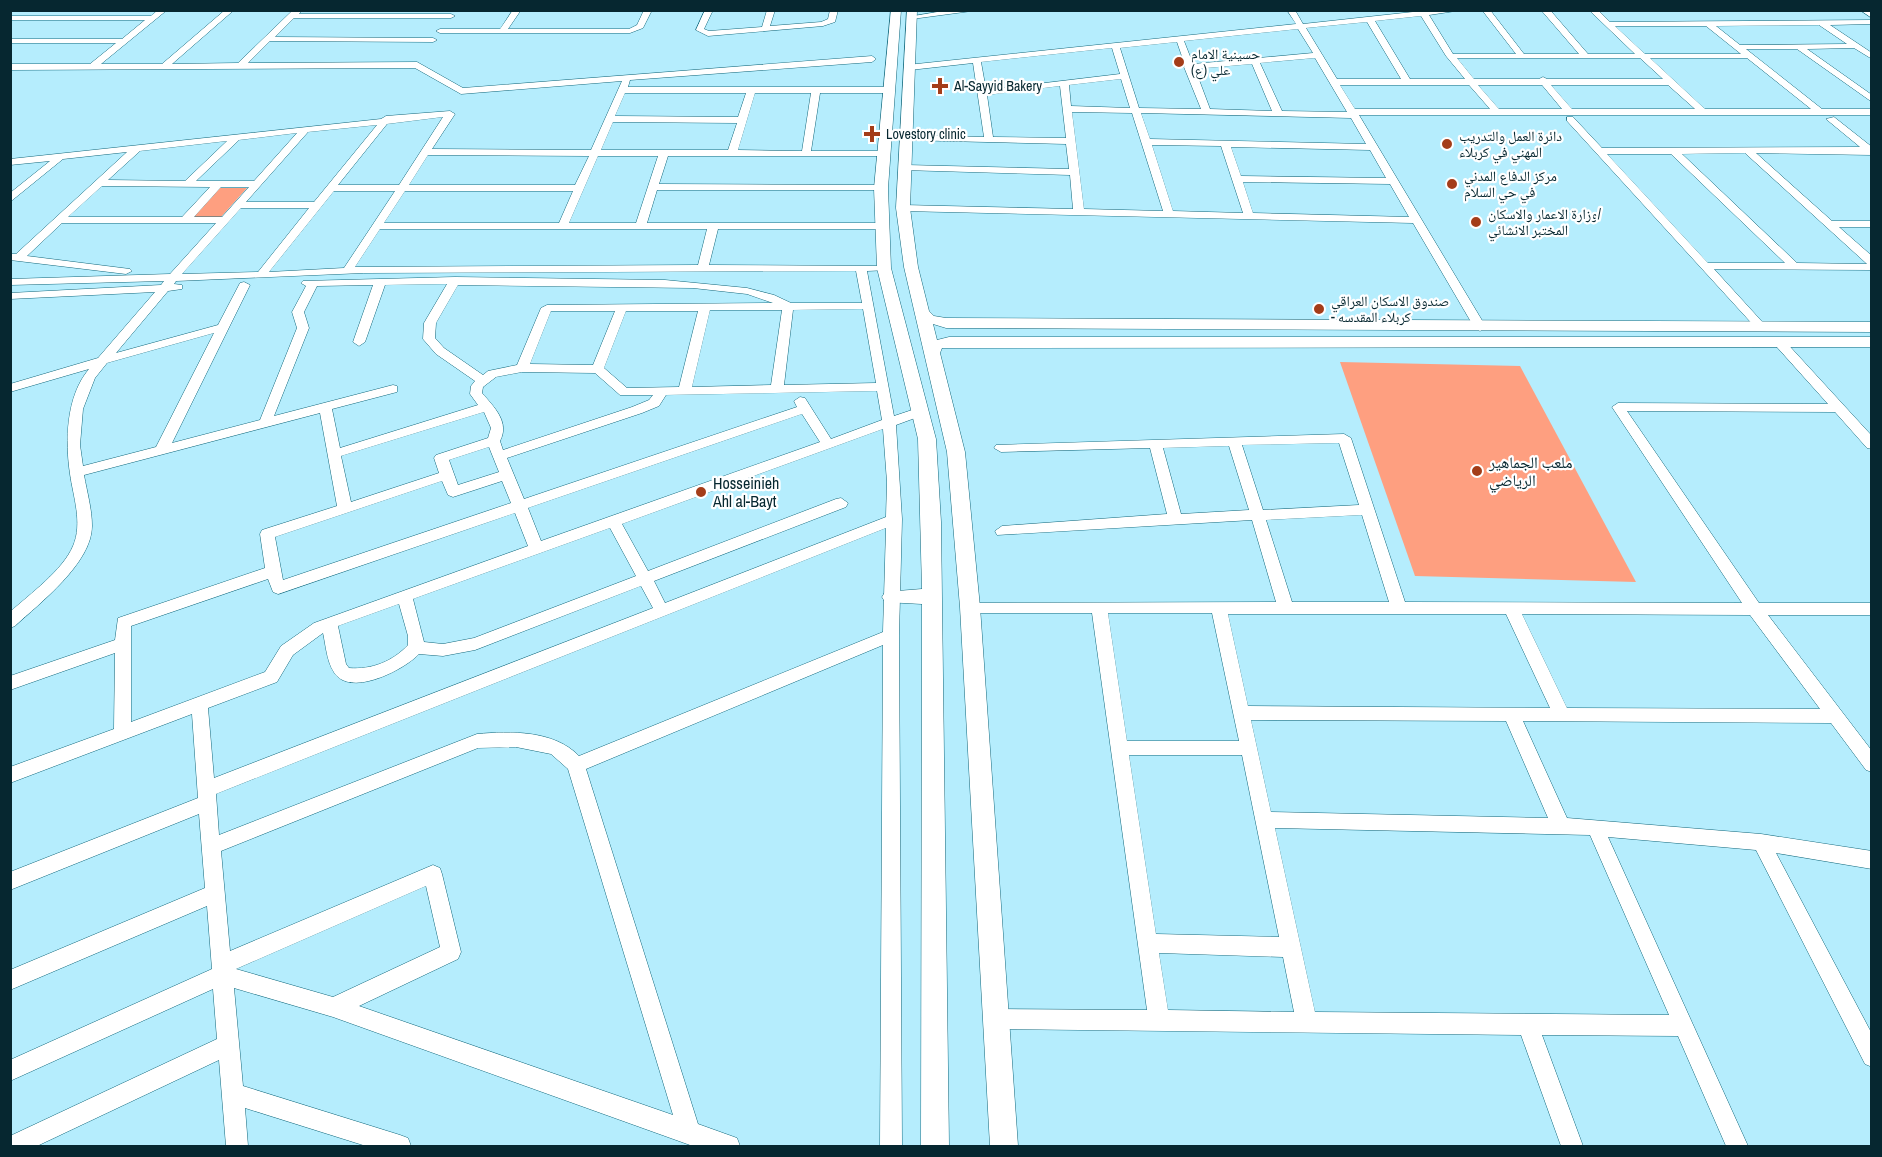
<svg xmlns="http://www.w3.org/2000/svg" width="1882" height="1157" viewBox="0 0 1882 1157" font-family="'Archivo Narrow','Noto Naskh Arabic',sans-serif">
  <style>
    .green { fill: #fe9f80 }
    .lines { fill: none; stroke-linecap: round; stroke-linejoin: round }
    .minor-casing { stroke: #12687c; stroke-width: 1 }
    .major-casing { stroke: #12687c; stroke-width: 1 }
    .minor { fill: #fff; fill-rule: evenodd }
    .major { fill: #fff; fill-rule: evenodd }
    .poi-dot { fill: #a43d19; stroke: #fff; stroke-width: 2 }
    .labels { text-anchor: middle; stroke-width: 4.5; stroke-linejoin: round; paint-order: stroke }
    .far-poi-label { font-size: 14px; fill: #062730; stroke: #fff; text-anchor: start }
    .poi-label { font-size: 16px; fill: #062730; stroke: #fff; text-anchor: start }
  </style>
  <rect width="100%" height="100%" fill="#b5edfd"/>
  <g class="green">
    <path d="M220,188H247L221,217H193Z"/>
    <path d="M1340,362L1520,366L1636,582L1415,576Z"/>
  </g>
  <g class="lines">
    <g class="minor-casing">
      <g id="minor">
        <path d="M158,10H167L101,64H162L225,10H234L172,64L238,63L293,10H302L299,14H451L455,16L451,18H294L275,37L433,38L437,40L433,42L270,41L248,63L417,62L463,88L872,56L876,59L872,62L630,80L628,87H889L893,90L889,93H820L811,151H884L887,152V156H668L659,184L881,185L885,186V190H657L647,223H881L886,226L881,229H718L709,265L888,266V270L867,271L894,416L921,407L927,411L926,414L896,425L902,519L899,635L902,1146H880L883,645L586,769L698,1124L737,1138L740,1146L690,1145L333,1017L234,988L243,1086L400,1135L408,1138L411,1146H366L245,1108L248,1146H226L219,1060L37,1146H10V1136L217,1039L213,989L10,1081V1060L212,969L207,906L10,990V970L205,888L199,814L10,890V872L198,798L192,714L10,783V767L114,729L115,653L10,690V676L115,640L118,618L265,568L260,534L262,530L337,506L320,413L84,475C87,492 92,509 92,526C92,563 40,603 15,626L10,628V612C30,594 63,570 73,546C83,523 73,496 70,474C65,441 66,396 89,369L10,392V384L98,358L155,292L10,299V293L161,285L164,281L10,285V279L170,274L216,223H62L27,256L130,269L132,271L126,274L10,260V254H16L127,152L63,159L10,202V193L50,161L10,165V159L381,119L386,116L450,111L455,114L432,149L591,150L622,81L461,94L415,68L10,70V64H90L116,43H10V39H122L145,20H10V16H151ZM625,93H746L738,117L615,116ZM755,93H811L802,151L738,150ZM443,117L399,185H338L387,124ZM613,122L737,123L728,150H601ZM377,125L314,202H246L308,132ZM297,133L254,181H196L239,140ZM227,141L185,181L108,180L140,151ZM428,155L589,156L575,185H409ZM598,156H658L636,223H569ZM102,186L210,187L182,217H68ZM221,187H249L222,217H194ZM334,191H395L344,268L269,272ZM405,191H573L559,223H384ZM241,208H309L258,272L182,274ZM380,229H707L698,265L355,267ZM856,271L862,303H791L774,295L747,288L665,280L455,277L303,281L301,283L306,286L292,312L297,328L260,420L172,443L250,285L244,282L240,283L218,325L116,353L168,291L182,289V285L174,284L176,281L363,273ZM447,284L424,323L423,339L436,354L475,381L471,386L470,394L478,405L340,448L332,409L397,392V386L393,385L274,416L309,328L304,312L317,286L373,285L353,342L359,346L365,342L385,285ZM458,285L693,288L747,294L773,303L547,305L541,308L517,365L488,371L483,375L444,348L435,338L436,323ZM863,309L876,383L784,385L793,310ZM710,310H782L771,385L692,387ZM551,311H615L593,365L530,364ZM626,311H698L679,387L627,388L604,368ZM214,333L156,447L83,466L80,445L83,409L95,378L107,363ZM522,372L595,373L620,395H653L649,400L632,407L503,450L500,441C510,422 494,407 482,393L483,387L496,377ZM877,391L882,420L831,439L805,398L800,397L794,401L797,407L524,499L507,458L642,413L659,406L666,395ZM484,412L491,428L488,438L436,455L434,458L439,473L351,502L341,456ZM802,414L820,442L541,541L528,508ZM883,429L887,482L886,517L665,603L654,581L846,507L848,503L841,498L836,499L648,571L622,524ZM489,447L499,472L458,485L449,460ZM442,481L448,495L453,497L502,481L511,503L283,580L275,537ZM515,513L528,546L314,623L281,646L265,672L131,722V626L268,579L273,592L278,594ZM610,528L636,576L474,638L443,644L424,642L413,599ZM886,528L883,632L579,756C554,730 510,731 477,734L219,835L216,794ZM641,586L653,608L214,778L208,708L277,682L293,655L323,633C326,646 327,667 338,677C357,694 405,669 419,654L443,656L475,650ZM399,604L408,636V645C393,661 372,670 349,668L346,664L338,626ZM516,747L551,754L568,769L673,1115L359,1006L458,959L461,952L442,874L440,868L433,865L230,951L221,851L478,748ZM426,886L440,947L333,997L236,969Z"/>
        <path d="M513,10H521L508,29H629L637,25L644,10H652L643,28L630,33H440L436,31L440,29H500Z"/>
        <path d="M705,10H713L704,29L709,31L762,27L767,10H775L770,26L821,22L828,19L830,10H838L835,22L823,26L708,36L696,30Z"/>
        <path d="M949,10H979L912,19L908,17Z"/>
        <path d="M1287,10H1295L1303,24L1431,10H1462L1429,15L1453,54H1516L1482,10H1490L1524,54H1579L1541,10H1550L1588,54H1635L1589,10H1598L1610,22L1872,20V24L1830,25L1872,53V59L1854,48L1807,49L1872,95V102L1797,49H1746L1822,109H1872V115H1359L1486,327L1480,331L1474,327L1413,223L903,211L898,208L903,205L1073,209L1070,175L903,170V166L906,165L1069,169L1066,144L905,140V136L908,135L984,137L973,63L910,70L906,67L907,65L1296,24ZM1421,16L1446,56L1465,79H1410L1375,21ZM1367,22L1401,79H1337L1306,28ZM1819,25L1847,44L1740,45L1716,26ZM1615,26H1706L1741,54H1645ZM1298,29L1313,53L1193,64L1184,41ZM1177,42L1185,65L1184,67L1201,109L1139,108L1120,48ZM1112,48L1120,74L986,90L981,62ZM1315,58L1347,112L1282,111L1260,63ZM1457,58H1640L1663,79H1547L1543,77L1539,79H1474ZM1650,58H1747L1811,109H1705ZM1252,64L1272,111L1210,109L1195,69ZM1121,79L1130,108L1071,106L1069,85ZM1340,85H1469L1490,109H1355ZM1478,85H1542L1562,109H1499ZM1551,85H1668L1695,109H1572ZM1060,86L1066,138L993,137L987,95ZM1072,112L1132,113L1163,211L1084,209ZM1141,113L1351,118L1366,144L1150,139ZM1152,145L1221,146L1243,213L1173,211ZM1231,147L1370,150L1386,178L1241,176ZM1243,182L1390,184L1409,217L1253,213Z"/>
        <path d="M1567,117H1573L1602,148L1860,147L1826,119L1834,117L1872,147V155L1756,153L1832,221H1872V227H1839L1872,256V270L1714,269L1766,326L1764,328H1756L1567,121ZM1745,153L1867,264L1797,263L1682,154ZM1607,154H1671L1785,263H1708Z"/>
        <path d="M1779,338L1783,339L1872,436V449L1867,448L1835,412L1627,411L1759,603H1872V615H1768L1872,751V772L1866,770L1831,723L1523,721L1567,818L1761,834L1872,851V869L1776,853L1872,1034V1067L1865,1064L1756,850L1608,837L1748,1146H1726L1678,1036L1542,1035L1583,1146H1561L1521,1035L996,1029L989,1026L986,1019L989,1012L996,1009L1147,1010L1092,613H970L965,611L962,607L965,603L1276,602L1252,520L997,535L995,531L1002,526L1167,514L1150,448L1001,452L994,448L996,445L1344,434L1351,438L1405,602L1742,603L1612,407L1618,403L1828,404L1775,345V339ZM1339,443L1359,505L1263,510L1242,445ZM1229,446L1249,510L1181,514L1163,448ZM1362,515L1389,602H1292L1266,520ZM1108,613H1212L1239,741H1127ZM1228,614H1506L1550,708L1248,706ZM1522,614L1750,615L1820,709L1567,708ZM1251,720L1506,721L1548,818L1271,812ZM1129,755H1242L1279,937L1156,934ZM1275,828L1590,835L1669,1015L1315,1012ZM1159,953L1283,957L1294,1012L1168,1010Z"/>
      </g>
    </g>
    <g class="major-casing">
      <g id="major">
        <path d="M891,10H901L888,188L891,268L936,439L941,522L949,1146H921L922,604L885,602L882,597L885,592L922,589L918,439L877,268L874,188Z"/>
        <path d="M907,10H917L910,208L918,267L929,311L934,316L946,318L1872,322V332L946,328L933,324L937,340L949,337H1872V347L942,348L940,353L965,452L980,607L1018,1146H990L960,607L947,452L904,267L896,208Z"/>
        <path d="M1860,10H1872V18Z"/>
      </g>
    </g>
    <use href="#minor" class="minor"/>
    <use href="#major" class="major"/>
  </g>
  <g class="poi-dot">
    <circle cx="1179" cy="62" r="6"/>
    <path d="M937 77h6v6h6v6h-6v6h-6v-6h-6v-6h6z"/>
    <path d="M869 125h6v6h6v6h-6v6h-6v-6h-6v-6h6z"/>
    <circle cx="1447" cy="144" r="6"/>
    <circle cx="1452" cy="184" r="6"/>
    <circle cx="1476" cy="222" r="6"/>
    <circle cx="1319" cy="309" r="6"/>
    <circle cx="1477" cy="471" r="6"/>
    <circle cx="701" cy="492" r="6"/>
  </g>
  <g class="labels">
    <g class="far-poi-label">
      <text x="1191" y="59">حسينية الامام<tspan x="1191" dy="16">علي (ع)</tspan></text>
      <text x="954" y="91">Al-Sayyid Bakery</text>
      <text x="886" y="139">Lovestory clinic</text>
      <text x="1459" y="141">دائرة العمل والتدريب<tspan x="1459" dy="16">المهني في كربلاء</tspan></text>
      <text x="1464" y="181">مركز الدفاع المدني<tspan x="1464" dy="16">في حي السلام</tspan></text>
      <text x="1488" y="219">وزارة الاعمار والاسكان/<tspan x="1488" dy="16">المختبر الانشائي</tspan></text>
      <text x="1331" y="306">صندوق الاسكان العراقي<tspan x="1331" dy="16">- كربلاء المقدسه</tspan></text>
    </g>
    <g class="poi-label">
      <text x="1489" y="468">ملعب الجماهير<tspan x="1489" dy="18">الرياضي</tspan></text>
      <text x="713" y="489">Hosseinieh<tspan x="713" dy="18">Ahl al-Bayt</tspan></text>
    </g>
  </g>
  <rect width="1882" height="1157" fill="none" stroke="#062730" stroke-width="24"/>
</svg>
